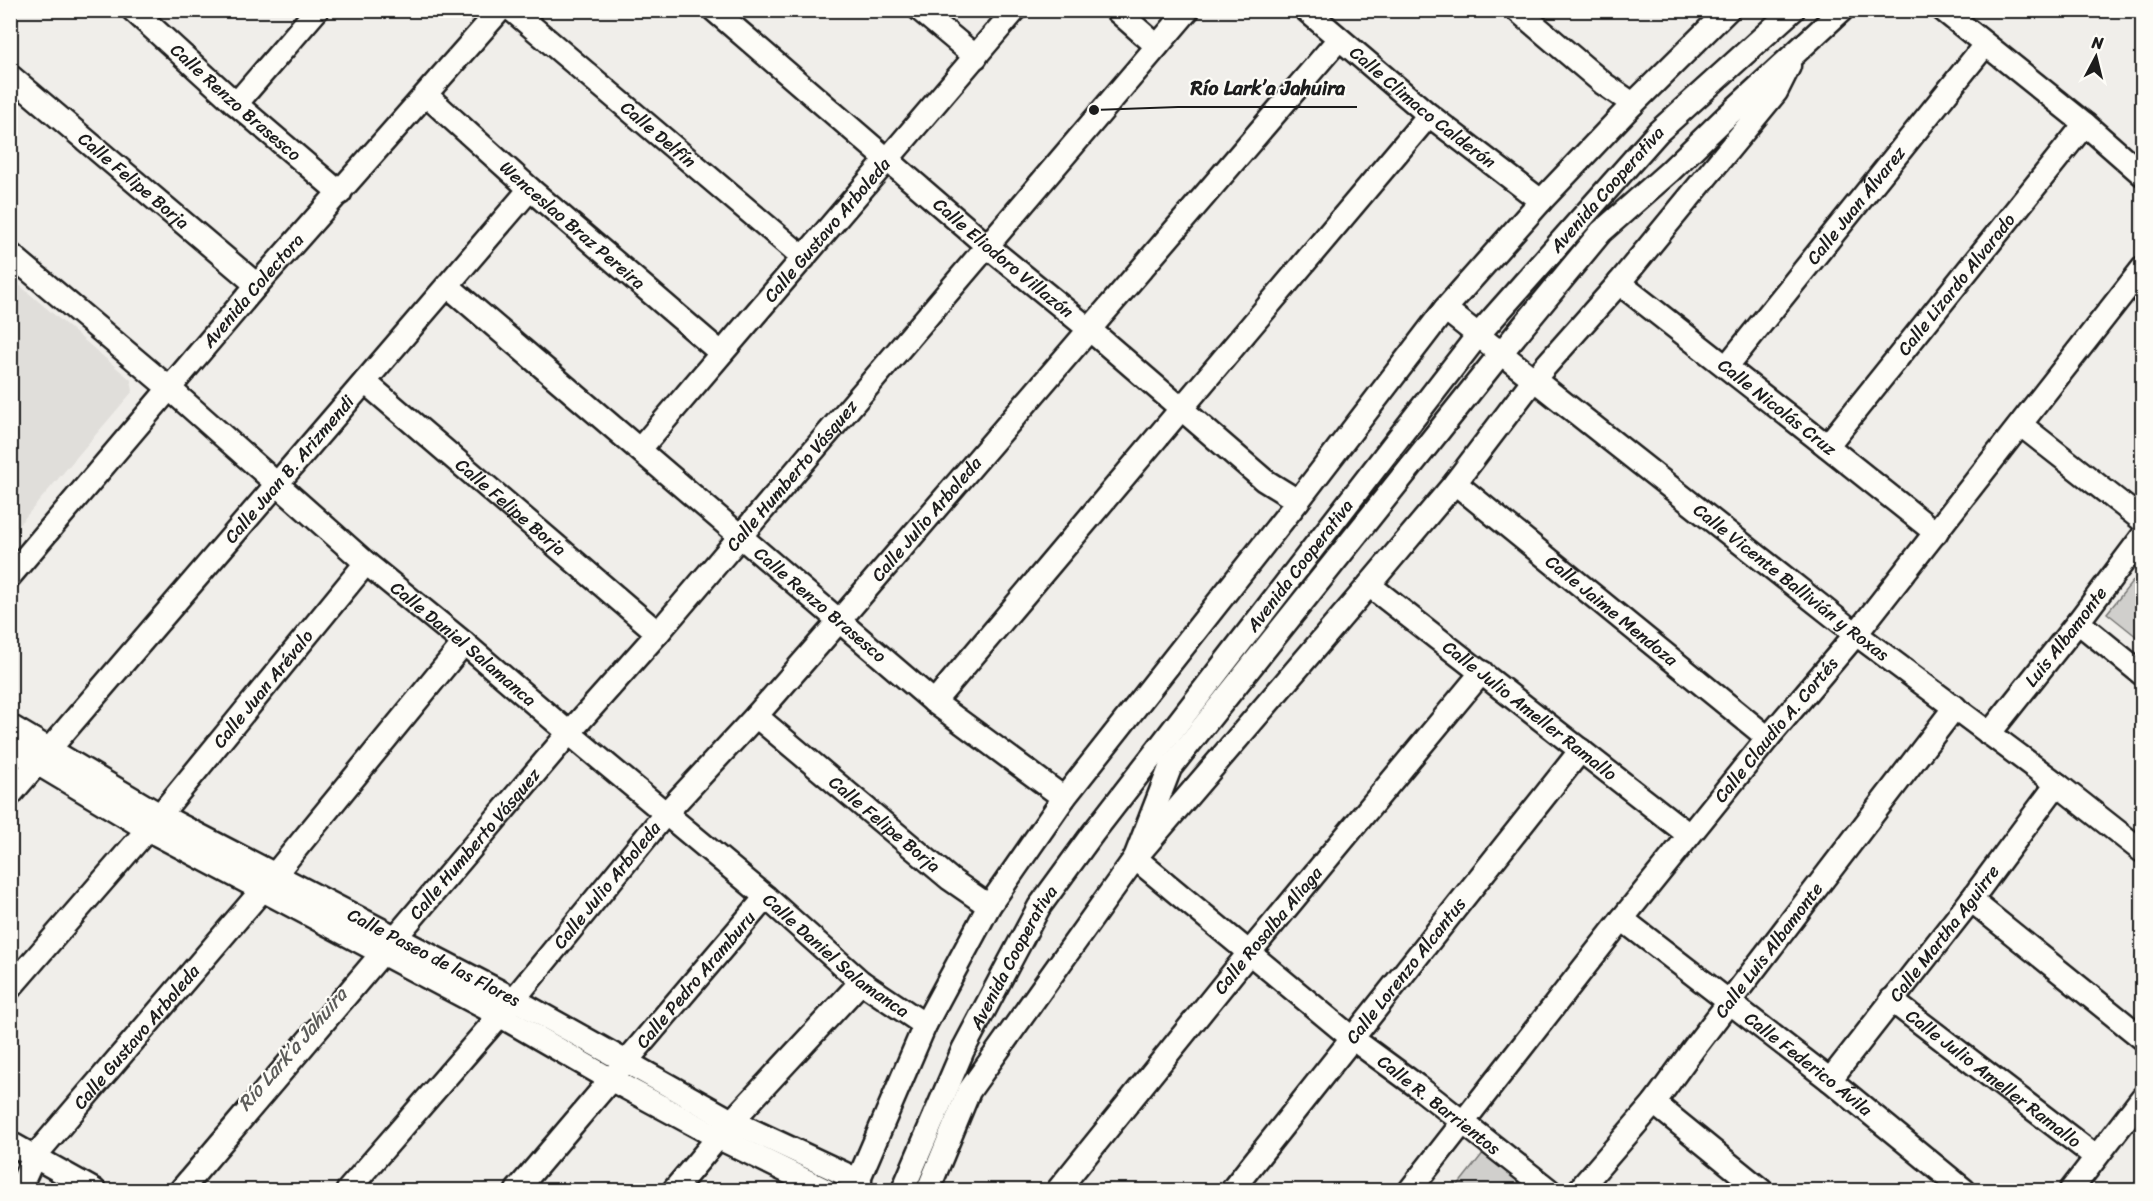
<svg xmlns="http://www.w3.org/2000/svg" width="2153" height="1201" viewBox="0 0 2153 1201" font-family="Sriracha,sans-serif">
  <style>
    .built { fill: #e0deda }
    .pitch { fill: #d0cfcc; stroke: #767674; stroke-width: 1.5 }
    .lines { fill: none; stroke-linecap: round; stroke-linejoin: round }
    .minor-casing { stroke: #1c1c1c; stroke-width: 27 }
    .minor { stroke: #fdfcf7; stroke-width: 22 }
    .labels { text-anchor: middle; stroke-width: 4.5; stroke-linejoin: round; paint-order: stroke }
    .street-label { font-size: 18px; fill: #1c1c1c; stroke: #fdfcf7 }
    .water-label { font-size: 20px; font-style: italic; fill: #5b5b59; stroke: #fdfcf7 }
    .leader { fill: none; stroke: #1c1c1c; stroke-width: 2 }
    .callout-dot { fill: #1c1c1c; stroke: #fdfcf7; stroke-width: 2 }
    .callout-label { font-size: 20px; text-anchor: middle; font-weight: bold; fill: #1c1c1c; stroke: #fdfcf7; stroke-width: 4.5; stroke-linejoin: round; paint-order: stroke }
  </style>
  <rect width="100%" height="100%" fill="#f0eeea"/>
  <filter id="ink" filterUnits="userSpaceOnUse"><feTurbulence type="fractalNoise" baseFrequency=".0167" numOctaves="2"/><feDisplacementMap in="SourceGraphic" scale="12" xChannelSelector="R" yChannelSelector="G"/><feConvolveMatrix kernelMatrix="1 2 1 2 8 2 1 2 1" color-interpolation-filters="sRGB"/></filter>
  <g filter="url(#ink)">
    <path class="built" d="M11,278L131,380L133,391L11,534Z"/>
    <g class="pitch">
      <path d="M2142,570V641L2107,613Z"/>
      <path d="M1488,1147L1545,1190H1454Z"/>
    </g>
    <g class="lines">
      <g class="minor-casing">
        <g id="minor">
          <path id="s1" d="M133,10L236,104L340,193"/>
          <path id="s2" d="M512,10L804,258"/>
          <path id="s3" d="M714,10L992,250L1089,329L1264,480L1298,501"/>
          <path d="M920,10L976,57"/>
          <path d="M1116,10L1157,46"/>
          <path id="s4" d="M1306,10L1429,115L1541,201"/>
          <path d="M1517,10L1604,84L1633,104"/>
          <path d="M1943,10L2085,124L2142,174"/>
          <path id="s5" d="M10,76L257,285"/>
          <path id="s6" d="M426,95L530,189L721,353"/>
          <path d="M236,104L317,10"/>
          <path id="s7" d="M10,254L170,389L366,563L464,643L569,733L766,897L861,982L925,1025"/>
          <path id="s8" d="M1619,283L1827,446L1936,533"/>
          <path id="s9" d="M448,286L934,702L1064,798"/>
          <path id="s10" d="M1445,309L1856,634L2057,784L2142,851"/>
          <path id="s11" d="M1727,366L1985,45"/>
          <path id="s12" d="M365,382L658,633"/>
          <path d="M2021,425L2142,520"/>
          <path id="s13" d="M1827,446L2085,124"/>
          <path id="s14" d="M640,449L1015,10"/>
          <path id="s15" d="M1455,483L1768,738"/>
          <path id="s16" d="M10,576L257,285L500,10"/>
          <path id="s17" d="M1369,585L1689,835"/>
          <path d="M2078,622L2142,674"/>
          <path d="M934,702L1429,115"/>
          <path id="s18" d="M756,716L950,879L989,906"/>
          <path id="s19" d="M10,726L160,815L514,999L732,1121L860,1181"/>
          <path id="s20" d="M1989,734L2078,622L2142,537"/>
          <path d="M10,747L147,829L499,1015L610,1079L719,1138L825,1190"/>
          <path id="s21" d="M10,795L530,189"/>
          <path d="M1971,900L2142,1038"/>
          <path id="s22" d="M1622,919L1830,1080L1964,1190"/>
          <path id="s23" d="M10,988L160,815L366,563"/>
          <path id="s24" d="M1891,1000L2096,1157"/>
          <path id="s25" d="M1830,1080L1971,900L2057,784"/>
          <path d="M1654,1103L1761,1190"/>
          <path d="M10,1143L94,1190"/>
          <path id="s26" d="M19,1190L34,1157L263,889L464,643"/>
          <path id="s27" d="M181,1190L569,733L658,633L1188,10"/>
          <path id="s28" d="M348,1190L514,999L666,813L756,716L839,621L1339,39"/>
          <path id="s29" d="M517,1190L766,897"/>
          <path d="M674,1190L732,1121L861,982"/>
          <path d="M854,1190L925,1025L989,906L1064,798L1298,501L1445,309L1541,201L1633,104L1728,10"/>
          <path id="s30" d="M903,1190L963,1050L1008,965L1039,907L1093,833L1478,335L1658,132L1793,10"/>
          <path d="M928,1190L969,1091L1135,858L1369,585L1455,483L1534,379L1619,283L1776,92L1789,66"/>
          <path id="s31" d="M1058,1190L1249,953L1482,672"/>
          <path id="s32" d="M1232,1190L1581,750"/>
          <path id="s33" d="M1410,1190L1622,919L1768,738L1856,634L2142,269"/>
          <path d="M1549,1190L1417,1086L1353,1039L1135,858L1170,768L1501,353L1601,232L1669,172L1727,116L1842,10"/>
          <path id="s34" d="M1579,1190L1654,1103L1694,1048L1955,707"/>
          <path d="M2071,1190L2142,1098"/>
        </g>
      </g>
      <use href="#minor" class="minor"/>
    </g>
  </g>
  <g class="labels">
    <g class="street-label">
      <text dy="6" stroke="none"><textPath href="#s1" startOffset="138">Calle Renzo Brasesco</textPath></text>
      <text dy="6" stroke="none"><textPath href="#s4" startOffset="152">Calle Climaco Calderón</textPath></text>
      <text dy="6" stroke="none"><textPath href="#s2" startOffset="192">Calle Delfín</textPath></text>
      <text dy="6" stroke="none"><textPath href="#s5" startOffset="162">Calle Felipe Borja</textPath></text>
      <text dy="6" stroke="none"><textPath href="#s30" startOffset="1230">Avenida Cooperativa</textPath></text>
      <text dy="6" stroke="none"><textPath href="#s11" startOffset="206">Calle Juan Álvarez</textPath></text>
      <text dy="6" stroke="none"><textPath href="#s6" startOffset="196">Wenceslao Braz Pereira</textPath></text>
      <text dy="6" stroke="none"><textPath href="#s14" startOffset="288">Calle Gustavo Arboleda</textPath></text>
      <text dy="6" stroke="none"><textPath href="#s3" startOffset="381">Calle Eliodoro Villazón</textPath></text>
      <text dy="6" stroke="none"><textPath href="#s13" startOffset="207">Calle Lizardo Alvarado</textPath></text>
      <text dy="6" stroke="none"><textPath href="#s16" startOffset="375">Avenida Colectora</textPath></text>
      <text dy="6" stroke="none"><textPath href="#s8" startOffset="201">Calle Nicolás Cruz</textPath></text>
      <text dy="6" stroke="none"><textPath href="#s21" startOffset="429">Calle Juan B. Arizmendi</textPath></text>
      <text dy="6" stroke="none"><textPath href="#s27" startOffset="940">Calle Humberto Vásquez</textPath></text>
      <text dy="6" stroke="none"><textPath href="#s12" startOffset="192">Calle Felipe Borja</textPath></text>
      <text dy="6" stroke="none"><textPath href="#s28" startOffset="886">Calle Julio Arboleda</textPath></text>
      <text dy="6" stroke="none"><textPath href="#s30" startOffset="744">Avenida Cooperativa</textPath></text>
      <text dy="6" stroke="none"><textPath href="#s10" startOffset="441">Calle Vicente Ballivián y Roxas</textPath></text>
      <text dy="6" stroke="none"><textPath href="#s9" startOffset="490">Calle Renzo Brasesco</textPath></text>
      <text dy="6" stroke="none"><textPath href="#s15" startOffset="202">Calle Jaime Mendoza</textPath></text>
      <text dy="6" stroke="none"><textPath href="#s20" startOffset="124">Luis Albamonte</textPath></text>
      <text dy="6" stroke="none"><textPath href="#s7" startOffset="598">Calle Daniel Salamanca</textPath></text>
      <text dy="6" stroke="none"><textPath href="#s23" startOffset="392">Calle Juan Arévalo</textPath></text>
      <text dy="6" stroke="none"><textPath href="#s17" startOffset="204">Calle Julio Ameller Ramallo</textPath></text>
      <text dy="6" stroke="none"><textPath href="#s33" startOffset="588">Calle Claudio A. Cortés</textPath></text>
      <text dy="6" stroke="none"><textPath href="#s18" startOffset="168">Calle Felipe Borja</textPath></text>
      <text dy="6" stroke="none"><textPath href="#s27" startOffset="454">Calle Humberto Vásquez</textPath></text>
      <text dy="6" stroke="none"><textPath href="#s28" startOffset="400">Calle Julio Arboleda</textPath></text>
      <text dy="6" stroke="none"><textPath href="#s31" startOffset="334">Calle Rosalba Aliaga</textPath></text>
      <text dy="6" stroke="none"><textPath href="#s25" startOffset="186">Calle Martha Aguirre</textPath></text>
      <text dy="6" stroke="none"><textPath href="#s34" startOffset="306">Calle Luis Albamonte</textPath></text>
      <text dy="6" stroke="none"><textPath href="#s7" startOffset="1084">Calle Daniel Salamanca</textPath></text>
      <text dy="6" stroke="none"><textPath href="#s19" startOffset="483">Calle Paseo de las Flores</textPath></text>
      <text dy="6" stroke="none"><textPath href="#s30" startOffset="258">Avenida Cooperativa</textPath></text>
      <text dy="6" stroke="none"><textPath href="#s32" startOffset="280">Calle Lorenzo Alcantus</textPath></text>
      <text dy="6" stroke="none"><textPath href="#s29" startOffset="276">Calle Pedro Aramburu</textPath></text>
      <text dy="6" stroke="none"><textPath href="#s26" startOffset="194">Calle Gustavo Arboleda</textPath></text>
      <text dy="6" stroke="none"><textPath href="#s22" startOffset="236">Calle Federico Ávila</textPath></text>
      <text dy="6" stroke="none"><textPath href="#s24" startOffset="129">Calle Julio Ameller Ramallo</textPath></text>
      <text transform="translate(1439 1105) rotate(38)" y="6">Calle R. Barrientos</text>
    </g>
    <g class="water-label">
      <text transform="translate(292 1049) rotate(-49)" y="7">Río Lark’a Jahuira</text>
    </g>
  </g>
  <path class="leader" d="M1094 110L1178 107H1357"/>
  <circle class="callout-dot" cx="1094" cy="110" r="6"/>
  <g class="callout-label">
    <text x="1268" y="95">Río Lark’a Jahuira</text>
  </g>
  <rect width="2153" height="1201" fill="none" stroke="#fdfcf7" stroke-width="36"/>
  <rect x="18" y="18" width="2117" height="1165" fill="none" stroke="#1c1c1c" stroke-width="2" filter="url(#ink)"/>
  <g transform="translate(2096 57) rotate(7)" stroke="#fdfcf7" stroke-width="4.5" paint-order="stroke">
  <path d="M0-4.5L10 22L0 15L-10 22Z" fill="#1c1c1c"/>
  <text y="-9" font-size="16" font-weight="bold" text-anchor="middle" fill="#1c1c1c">N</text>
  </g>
</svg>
